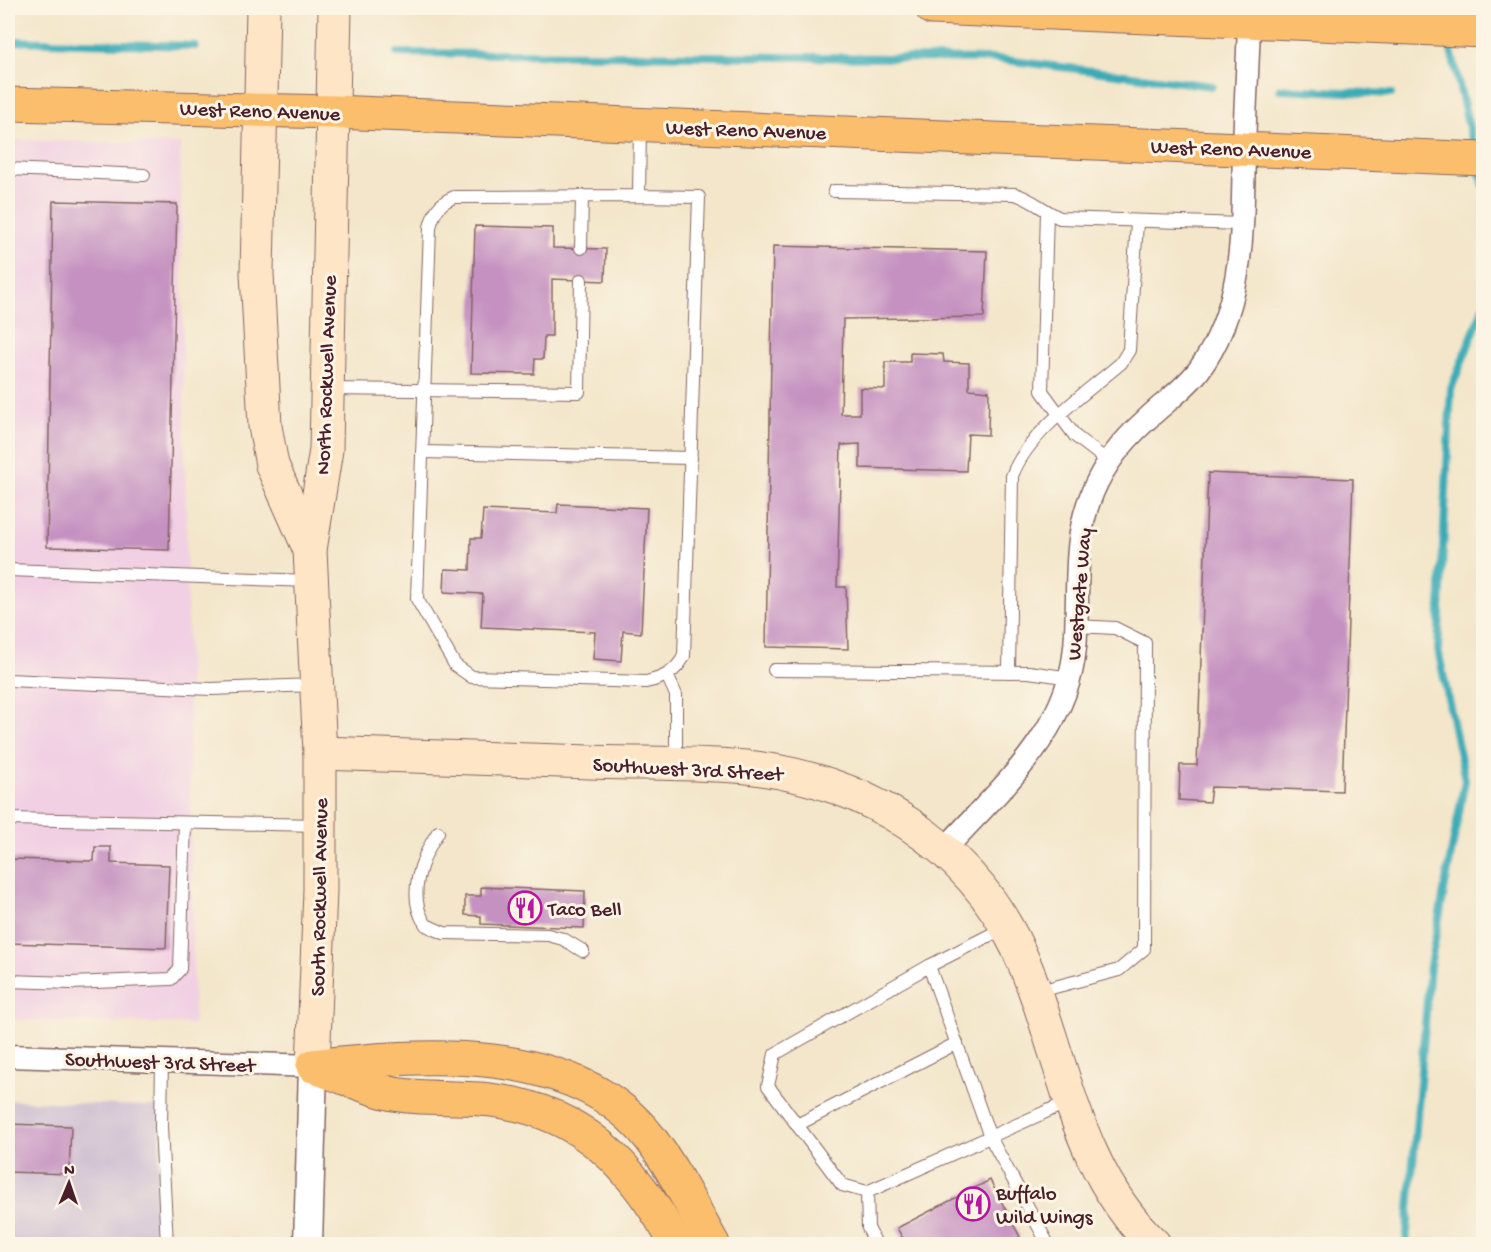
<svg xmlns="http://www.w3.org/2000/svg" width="1491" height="1252" viewBox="0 0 1491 1252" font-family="'Gochi Hand',sans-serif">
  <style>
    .built { fill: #f1d0e3 }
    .industrial { fill: #cebed1 }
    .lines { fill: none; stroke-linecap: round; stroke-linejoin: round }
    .stream { stroke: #3bacb7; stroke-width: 8 }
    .building { fill: #c591c1 }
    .service-casing { stroke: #856563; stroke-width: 14 }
    .minor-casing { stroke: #856563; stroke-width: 25 }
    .tertiary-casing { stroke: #856563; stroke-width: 31 }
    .secondary-casing { stroke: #856563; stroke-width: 35 }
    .primary-casing { stroke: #856563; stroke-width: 35 }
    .motorway-casing { stroke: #856563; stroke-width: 35 }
    .service { stroke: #fff; stroke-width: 12 }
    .minor { stroke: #fff; stroke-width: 22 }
    .tertiary { stroke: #fff; stroke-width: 28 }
    .secondary { stroke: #fde5c5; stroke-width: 33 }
    .primary { stroke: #fabe6d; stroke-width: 33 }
    .motorway { stroke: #fabe6d; stroke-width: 33 }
    .labels { text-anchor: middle; stroke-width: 6; stroke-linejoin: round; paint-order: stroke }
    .street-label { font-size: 21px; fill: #4a1f2b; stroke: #fcf5e5 }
    .poi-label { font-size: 21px; fill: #4a1f2b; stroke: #fcf5e5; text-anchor: start }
  </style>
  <rect width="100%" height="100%" fill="#fcf5e5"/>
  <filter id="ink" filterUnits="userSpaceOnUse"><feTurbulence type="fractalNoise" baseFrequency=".0167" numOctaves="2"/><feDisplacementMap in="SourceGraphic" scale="12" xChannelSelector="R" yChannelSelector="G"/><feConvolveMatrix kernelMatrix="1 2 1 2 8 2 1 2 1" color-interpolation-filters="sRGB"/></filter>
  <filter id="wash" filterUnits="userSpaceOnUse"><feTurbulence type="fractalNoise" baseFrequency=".008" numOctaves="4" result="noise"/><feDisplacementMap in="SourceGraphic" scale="24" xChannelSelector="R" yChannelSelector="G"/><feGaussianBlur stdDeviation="1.35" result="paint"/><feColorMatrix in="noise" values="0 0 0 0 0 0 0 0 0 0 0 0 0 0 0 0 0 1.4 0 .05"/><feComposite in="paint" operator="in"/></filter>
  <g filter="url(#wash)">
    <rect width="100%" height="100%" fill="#f3e6ca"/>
    <path class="built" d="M8,140L180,144L194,1024L8,1020Z"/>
    <path class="industrial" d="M8,1100L162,1107L154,1244H8Z"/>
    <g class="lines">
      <g class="stream">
        <path d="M1448,37L1475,153"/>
        <path d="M8,41L195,46"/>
        <path d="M397,53L997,59L1212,86"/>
        <path d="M1280,89L1391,94"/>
        <path d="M1478,166L1484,186"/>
        <path d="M1406,1244L1430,966L1465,780L1438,649L1451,389L1484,306"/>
      </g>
    </g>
    <g id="blocks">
      <g class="building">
        <path d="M53,201L177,204L169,550L47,547Z"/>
        <path d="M475,226L553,228V248L606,249L605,281L552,279V336H544L543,359H535L534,374L471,373Z"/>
        <path d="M773,246L987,251L984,317L843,319L841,414H860V388L885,389V362H910V353L943,354L944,362L969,363V389L989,391L988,435L968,434L966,471L860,468V444L841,445L837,587H846L848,649L766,647Z"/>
        <path d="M1208,473L1353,479L1342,791L1211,787L1209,802L1179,800L1180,765H1197Z"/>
        <path d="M558,504L647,508L641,633L623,631L621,661L593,659L595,632L481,627L483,594L444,592L445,569L470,570L471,538H481L483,510L557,513Z"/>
        <path d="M95,847H111V863L169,865L166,948L8,943V859L94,861Z"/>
        <path d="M481,887L585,891L584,928L481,924V916L465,915V896H481Z"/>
        <path d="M8,1124L71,1126L69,1174L8,1172Z"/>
        <path d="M990,1180L1020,1237L1004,1244H906L897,1228Z"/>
      </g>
    </g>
  </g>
  <g filter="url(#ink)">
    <use href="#blocks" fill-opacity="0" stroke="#856563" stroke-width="1.5"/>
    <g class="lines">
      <g class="service-casing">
        <g id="service">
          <path d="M8,169L144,175"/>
          <path d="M834,191L1015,194C1032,199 1044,211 1060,218L1242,224"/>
          <path d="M639,196L454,197C439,203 434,212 430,227L417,599L455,665L472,677L646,682C664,678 676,672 684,656L699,197L639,196L640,125"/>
          <path d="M1047,212L1042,391L1075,436L1109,462"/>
          <path d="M581,248L582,196"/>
          <path d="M328,389L579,392L581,280"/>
          <path d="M422,452L691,458"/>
          <path d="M8,570L309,581"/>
          <path d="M774,670L1029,672L1071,678"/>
          <path d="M1009,672L1012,476C1028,432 1086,393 1121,363L1129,350L1137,222"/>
          <path d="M667,675L676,695V762"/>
          <path d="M8,680L211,689L315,685"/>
          <path d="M8,819L319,825"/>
          <path d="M438,832C421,858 406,897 426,925L444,933L548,935L563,939L583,951"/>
          <path d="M1004,928L929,966L775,1054L768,1086L842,1185L867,1192L1070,1101"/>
          <path d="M929,966L990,1137L1048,1244"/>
          <path d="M8,981L71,983L171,979L180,969L185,823"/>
          <path d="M1036,992L1119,970L1144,949L1145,643L1115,628L1076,626"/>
          <path d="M162,1061L161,1127L167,1244"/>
          <path d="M797,1125L957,1043"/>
          <path d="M867,1192L868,1228L876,1244"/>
        </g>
      </g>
      <g class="minor-casing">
        <g id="minor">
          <path d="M945,849C999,789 1068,733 1075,647C1080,595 1071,541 1093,491C1104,465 1124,440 1145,421C1162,404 1185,389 1199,370C1246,305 1242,226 1244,151C1245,107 1248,64 1249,21"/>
          <path d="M8,1056L313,1066"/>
        </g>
      </g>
      <g class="tertiary-casing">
        <path id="tertiary" d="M308,1244L313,1066"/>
      </g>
      <g class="secondary-casing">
        <g id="secondary">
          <path d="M263,8L257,273L265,426L272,465L310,550"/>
          <path d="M320,753C410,756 500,759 590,762C644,764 701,762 755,768C866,782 968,844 1017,947C1063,1045 1071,1166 1154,1244"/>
          <path d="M313,1066L320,890V753L310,550L326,450L335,8"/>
        </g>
      </g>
      <g class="primary-casing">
        <g id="primary">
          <path d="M932,8L1484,31"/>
          <path d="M8,104L333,112L1484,159"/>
        </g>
      </g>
      <g class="motorway-casing">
        <g id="motorway">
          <path d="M313,1066C421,1054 575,1041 650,1138C675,1171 693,1209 713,1244"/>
          <path d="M320,1069C341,1076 363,1086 385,1092C414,1100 458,1096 490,1100C582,1110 634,1167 676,1244"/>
        </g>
      </g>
      <use href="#service" class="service"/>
      <use href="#minor" class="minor"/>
      <use href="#tertiary" class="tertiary"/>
      <use href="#secondary" class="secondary"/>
      <use href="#primary" class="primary"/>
      <use href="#motorway" class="motorway"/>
    </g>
  </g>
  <defs>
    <g id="restaurant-ring" transform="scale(1.725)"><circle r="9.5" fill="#fcf5e5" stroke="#b5179e" stroke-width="1.5"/><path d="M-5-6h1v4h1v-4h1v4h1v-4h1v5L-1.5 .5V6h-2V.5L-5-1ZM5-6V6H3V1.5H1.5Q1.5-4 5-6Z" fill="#b5179e"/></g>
  </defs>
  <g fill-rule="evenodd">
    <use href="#restaurant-ring" x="525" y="908"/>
    <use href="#restaurant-ring" x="973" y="1204"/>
  </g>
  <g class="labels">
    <g class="street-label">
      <text transform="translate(260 110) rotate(2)" y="7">West Reno Avenue</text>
      <text transform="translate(746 129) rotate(2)" y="7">West Reno Avenue</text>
      <text transform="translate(1231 148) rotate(2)" y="7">West Reno Avenue</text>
      <text transform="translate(325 375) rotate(-88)" y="7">North Rockwell Avenue</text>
      <text transform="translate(1078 594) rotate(-85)" y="7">Westgate Way</text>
      <text transform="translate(688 768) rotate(3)" y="7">Southwest 3rd Street</text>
      <text transform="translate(318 897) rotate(-89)" y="7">South Rockwell Avenue</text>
      <text transform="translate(160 1061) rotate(2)" y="7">Southwest 3rd Street</text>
    </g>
    <g class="poi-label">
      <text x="548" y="915">Taco Bell</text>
      <text x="996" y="1199">Buffalo<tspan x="996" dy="24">Wild Wings</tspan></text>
    </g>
  </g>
  <rect width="1491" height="1252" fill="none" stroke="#fcf5e5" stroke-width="30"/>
  <g transform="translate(69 1183) rotate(2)" stroke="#fcf5e5" stroke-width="4.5" paint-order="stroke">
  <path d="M0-4.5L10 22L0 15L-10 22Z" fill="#4a1f2b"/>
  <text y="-9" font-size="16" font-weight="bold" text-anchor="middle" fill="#4a1f2b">N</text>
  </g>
</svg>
